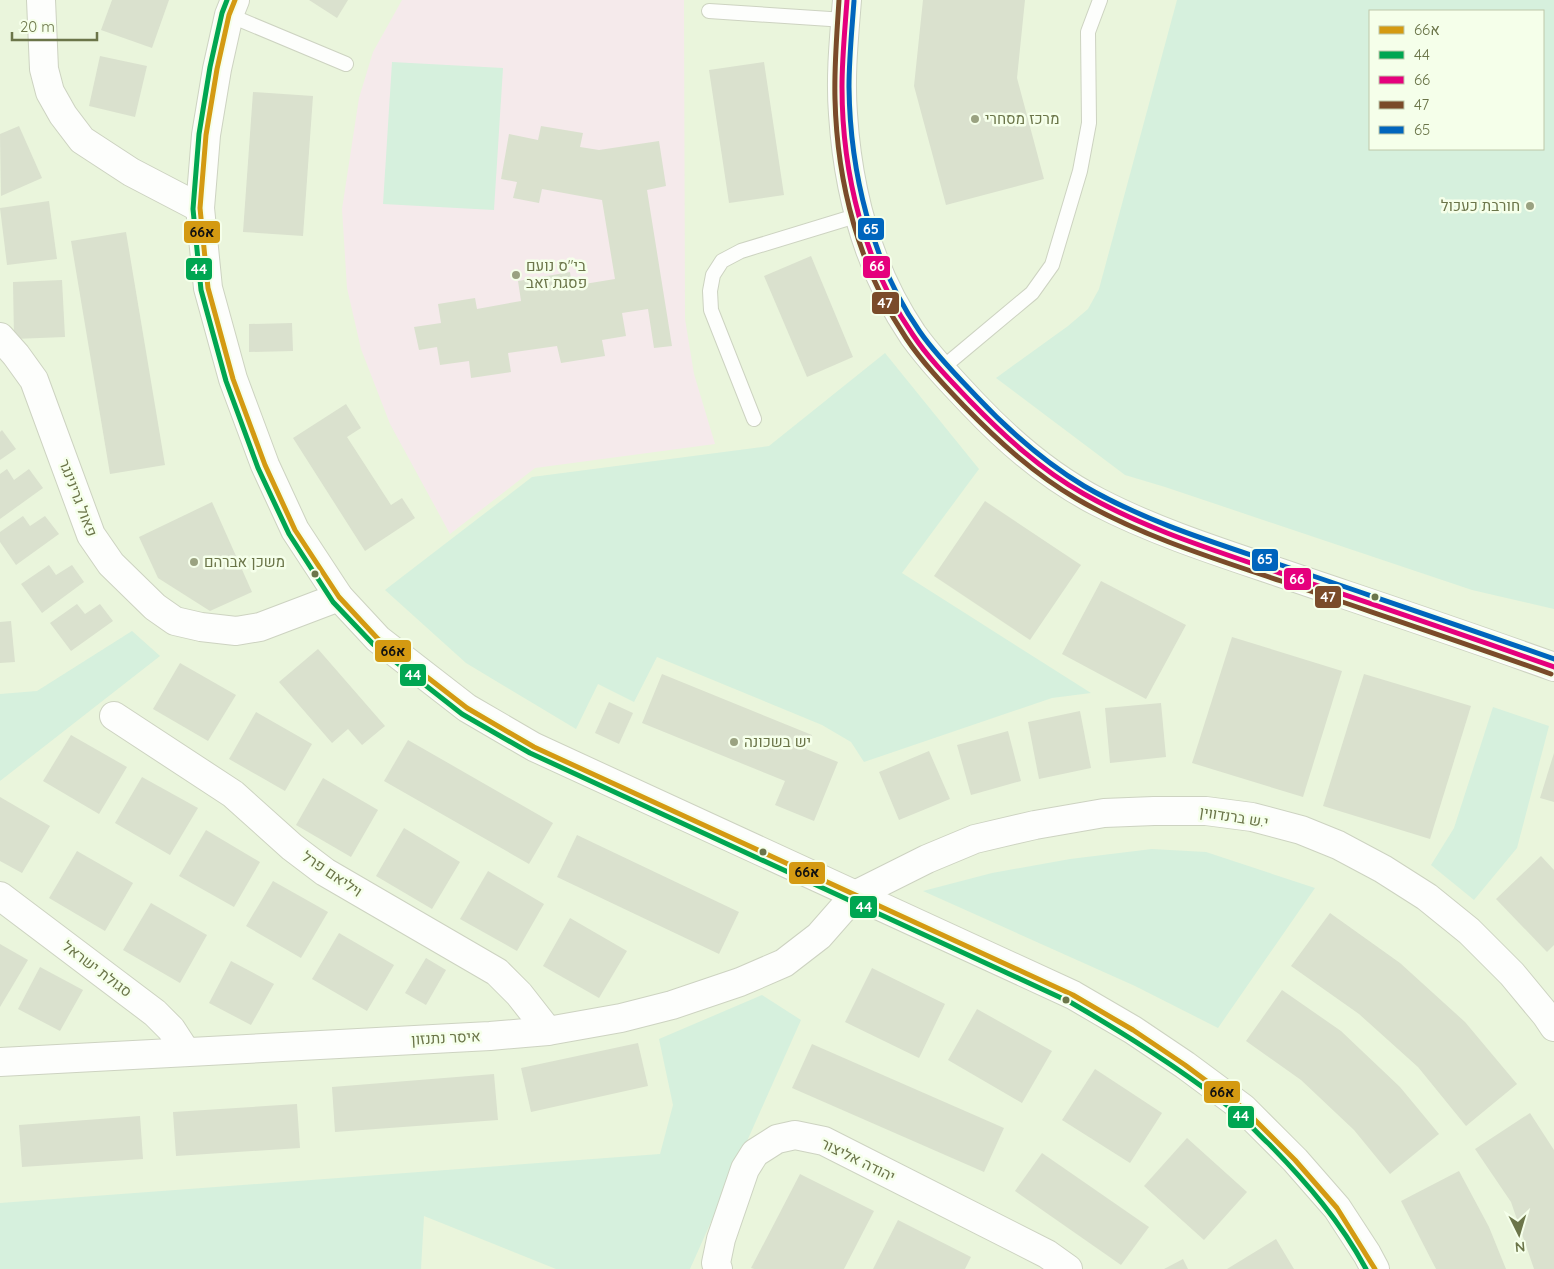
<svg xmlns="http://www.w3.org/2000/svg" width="1554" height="1269" viewBox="0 0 1554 1269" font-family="Quicksand,Heebo,sans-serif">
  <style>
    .residential { fill: #eaf5dc; fill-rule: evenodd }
    .education { fill: #f5eaeb }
    .green { fill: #d6f0dd; fill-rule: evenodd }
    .building { fill: #dae1ce }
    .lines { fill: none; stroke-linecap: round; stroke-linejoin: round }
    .service-casing { stroke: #cdd3c1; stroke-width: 16 }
    .minor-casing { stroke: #cdd3c1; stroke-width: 30 }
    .tertiary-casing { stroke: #cdd3c1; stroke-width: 30 }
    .service { stroke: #fdfefc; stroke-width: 14 }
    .minor { stroke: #fdfefc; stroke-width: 28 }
    .tertiary { stroke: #fdfefc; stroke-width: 28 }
    .bus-1-casing { stroke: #f5ffea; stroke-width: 9 }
    .bus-2-casing { stroke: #f5ffea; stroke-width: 9 }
    .bus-3-casing { stroke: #f5ffea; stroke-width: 9 }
    .bus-4-casing { stroke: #f5ffea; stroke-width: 9 }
    .bus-5-casing { stroke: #f5ffea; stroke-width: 9 }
    .bus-1 { stroke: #d49a12; stroke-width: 5 }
    .bus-2 { stroke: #00a651; stroke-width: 5 }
    .bus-3 { stroke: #e5007d; stroke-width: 5 }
    .bus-4 { stroke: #7a4b2a; stroke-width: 5 }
    .bus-5 { stroke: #0065bd; stroke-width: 5 }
    .poi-dot { fill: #9aa281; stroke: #f5ffea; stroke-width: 2 }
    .bus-dot { fill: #6b7549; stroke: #f5ffea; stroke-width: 2 }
    .labels { text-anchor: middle; stroke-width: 5; stroke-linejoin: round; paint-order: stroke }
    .poi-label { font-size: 15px; fill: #6b7549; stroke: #f5ffea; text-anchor: start }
    .street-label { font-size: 15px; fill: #6b7549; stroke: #f5ffea }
    .line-badge { stroke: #f5ffea; stroke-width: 2 }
    .badge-label { font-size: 14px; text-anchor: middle; font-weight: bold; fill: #fff }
    .pale-badge-label { font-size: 14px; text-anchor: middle; font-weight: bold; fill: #111 }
  </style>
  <rect width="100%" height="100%" fill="#f0f7e9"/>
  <path class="residential" d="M0,0H1554V1269H0ZM1370,11H1543V149H1370Z"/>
  <path class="education" d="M402,0H684L685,319L694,374L715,444L535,468L450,534L390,424L361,349L347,288L342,209L359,98L373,52Z"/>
  <g class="green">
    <path d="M1177,0H1554V609L1472,590L1165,487L1125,475L996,378L1068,326L1088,309L1099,289ZM1370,11H1543V149H1370Z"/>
    <path d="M392,62L503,68L494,210L383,204Z"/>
    <path d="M885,353L979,469L902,573L1091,693L1052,698L864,762L851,742L822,725L657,657L634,702L598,684L576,729L466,663L385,590L532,477L769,446Z"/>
    <path d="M132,631L160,656L0,781V694L37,691Z"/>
    <path d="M1493,707L1549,726L1517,848L1474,900L1431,865L1454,828Z"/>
    <path d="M1152,849L1206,852L1315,888L1218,1028L1135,986L923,891L992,873L1070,859Z"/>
    <path d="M762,995L801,1020L690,1269H556L424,1216L421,1269H0V1203L660,1154L673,1105L659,1039Z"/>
  </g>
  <g class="building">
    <path d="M112,0H169L152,48L101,30Z"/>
    <path d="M309,0H348L337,18Z"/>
    <path d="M923,0H1025L1017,78L1044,179L946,205L914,86Z"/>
    <path d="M100,56L147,66L135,117L89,106Z"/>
    <path d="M764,62L784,195L729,203L709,70Z"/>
    <path d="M253,92L313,96L303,236L243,232Z"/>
    <path d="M19,126L42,178L1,196L0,134Z"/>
    <path d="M541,126L583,133L580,147L599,150L659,141L666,186L647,190L672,346L654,348L648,309L622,313L626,336L602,340L605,356L561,363L557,346L508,353L511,372L471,378L469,361L440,365L437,347L419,350L414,327L441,323L438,304L475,298L477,309L521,301L518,281L570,272L572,286L615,279L602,200L542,189L539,203L513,198L517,182L501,179L509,134L538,140Z"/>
    <path d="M49,201L57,259L7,265L0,208Z"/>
    <path d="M126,232L165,465L110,474L71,241Z"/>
    <path d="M811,256L853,357L807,377L764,276Z"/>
    <path d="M62,280L65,337L14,339L13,282Z"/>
    <path d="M292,323L293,351L249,352V324Z"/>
    <path d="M346,404L361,428L347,437L391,505L402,498L415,518L365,551L293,438Z"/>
    <path d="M2,430L16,449L0,460V432Z"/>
    <path d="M7,469L14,480L29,469L43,488L0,519V474Z"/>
    <path d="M985,501L1081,565L1030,640L934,576Z"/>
    <path d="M212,502L252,592L210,611L158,578L139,537Z"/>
    <path d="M23,516L30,526L45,516L59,534L16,565L0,542V532Z"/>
    <path d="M49,565L56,575L72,565L84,582L42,613L21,584Z"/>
    <path d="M1101,581L1186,625L1146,699L1062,654Z"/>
    <path d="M77,604L85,614L100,604L113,621L71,651L50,623Z"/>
    <path d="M11,621L15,662L0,663V622Z"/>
    <path d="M1232,637L1342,671L1303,797L1192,763Z"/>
    <path d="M318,649L385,726L362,745L348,729L332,743L279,682Z"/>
    <path d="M180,663L236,695L208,741L153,709Z"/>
    <path d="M662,674L812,735L806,749L838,762L814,821L775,805L785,781L642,723Z"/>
    <path d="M1364,674L1471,706L1430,839L1323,806Z"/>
    <path d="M609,702L633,713L619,744L595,733Z"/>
    <path d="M1161,703L1166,757L1110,763L1105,708Z"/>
    <path d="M1080,711L1091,768L1039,779L1028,722Z"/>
    <path d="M256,712L312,744L285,791L229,759Z"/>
    <path d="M1008,731L1021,781L971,795L957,745Z"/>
    <path d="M71,735L127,767L99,814L43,781Z"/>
    <path d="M408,740L553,823L529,864L384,781Z"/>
    <path d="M929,751L950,799L899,820L879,772Z"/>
    <path d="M1554,753V802L1540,798Z"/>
    <path d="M142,777L198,808L170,855L115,823Z"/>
    <path d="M323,778L378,810L351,857L296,825Z"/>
    <path d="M0,797L50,826L22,873L0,861Z"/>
    <path d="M404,828L460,862L432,909L376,876Z"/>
    <path d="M206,830L260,862L234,907L179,876Z"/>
    <path d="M577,835L739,912L719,954L557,877Z"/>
    <path d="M77,851L133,883L105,931L49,898Z"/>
    <path d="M1541,856L1554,870V945L1547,952L1496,899Z"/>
    <path d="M488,871L544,904L517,951L460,919Z"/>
    <path d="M273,881L328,912L301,958L246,926Z"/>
    <path d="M151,903L207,935L180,983L123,950Z"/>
    <path d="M1330,913L1400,963L1465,1022L1517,1084L1466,1126L1418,1067L1359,1014L1291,966Z"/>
    <path d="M570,918L627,951L599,998L543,966Z"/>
    <path d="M339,933L394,965L367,1011L312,979Z"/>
    <path d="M0,944L28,960L0,1007Z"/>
    <path d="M426,958L446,970L426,1005L405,993Z"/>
    <path d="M231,961L274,984L251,1025L209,1003Z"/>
    <path d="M40,967L83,990L60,1031L18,1009Z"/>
    <path d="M872,968L945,1004L919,1058L845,1022Z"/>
    <path d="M1282,990L1341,1031L1400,1087L1439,1134L1390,1174L1354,1130L1301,1080L1246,1041Z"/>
    <path d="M977,1009L1052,1051L1022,1103L948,1060Z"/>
    <path d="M638,1043L648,1086L531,1112L521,1068Z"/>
    <path d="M812,1044L1004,1128L984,1172L792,1088Z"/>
    <path d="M1095,1069L1162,1113L1130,1163L1062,1120Z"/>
    <path d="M494,1074L498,1120L335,1132L332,1087Z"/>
    <path d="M297,1104L300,1148L176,1156L173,1112Z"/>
    <path d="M1530,1113L1554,1150V1269H1534L1511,1202L1475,1149Z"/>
    <path d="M140,1116L143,1159L22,1167L19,1125Z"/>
    <path d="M1187,1138L1247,1192L1204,1240L1144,1186Z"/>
    <path d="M1042,1153L1149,1227L1121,1265L1015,1191Z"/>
    <path d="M1459,1171L1489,1227L1506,1269H1436L1401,1201Z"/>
    <path d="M800,1174L874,1211L844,1269H754L751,1268Z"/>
    <path d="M898,1220L971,1257L965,1269H873Z"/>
    <path d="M1276,1239L1294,1269H1227Z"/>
    <path d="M1183,1259L1188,1269H1164Z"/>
  </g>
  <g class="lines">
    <g class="service-casing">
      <g id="service">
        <path d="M709,11L845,20"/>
        <path d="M229,15L346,64"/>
        <path d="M941,369L1032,293L1052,265L1080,171L1089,123L1088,32L1100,0"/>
        <path d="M754,419L711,310L710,291L713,275L722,261L741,251L859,215"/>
      </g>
    </g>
    <g class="minor-casing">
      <g id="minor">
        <path d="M41,0L44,69L50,92L63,115L82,140L131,172L200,208"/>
        <path d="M847,0C844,38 840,76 843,114C848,192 869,270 913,335C931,360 953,383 974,405C1010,443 1051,478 1098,502C1156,532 1219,552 1281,573C1372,604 1463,634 1554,667"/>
        <path d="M0,337L16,355L34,380L91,535L111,564L155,607L175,621L201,627L236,631L260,627L339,597"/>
        <path d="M114,716L233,794L292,847L325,872L497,972L519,994L548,1031"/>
        <path d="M0,896L155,1013L171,1029L186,1052"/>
        <path d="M0,1062L490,1036L548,1031L621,1018L672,1005L740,982L784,963L819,936L855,895L927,859L975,839L1035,825L1104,813L1154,811H1206L1252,817L1301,830L1338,845L1383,869L1427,897L1469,931L1512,974L1546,1015L1554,1027"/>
        <path d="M718,1269L716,1263L721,1239L745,1169L755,1153L777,1139L795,1135L824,1141L1047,1254L1068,1269"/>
      </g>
    </g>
    <g class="tertiary-casing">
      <path id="tertiary" d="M235,0L229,15L217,69L206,135L200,208L208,288L233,379L265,465L295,530L339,597L378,639L467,708L534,747L1073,995L1133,1030L1185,1065L1243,1108L1295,1160L1337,1208L1367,1254L1375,1269"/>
    </g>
    <use href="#service" class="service"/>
    <use href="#minor" class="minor"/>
    <use href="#tertiary" class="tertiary"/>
    <g class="bus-1-casing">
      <path id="bus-1" d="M235,0L229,15L217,69L206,135L200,208L208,288L233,379L265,465L295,530L339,597L378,639L467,708L534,747L1073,995L1133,1030L1185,1065L1243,1108L1295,1160L1337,1208L1375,1269"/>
    </g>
    <g class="bus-2-casing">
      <path id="bus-2" d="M227,0L222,13L210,67L199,134L193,209L201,290L226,381L258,468L289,534L333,602L373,644L462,714L530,753L1070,1002C1127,1035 1184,1071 1237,1113C1248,1122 1258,1134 1269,1144C1306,1182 1341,1222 1366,1269"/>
    </g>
    <g class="bus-3-casing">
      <path id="bus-3" d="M847,0C845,29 842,58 842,87C842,173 864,264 913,335C929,359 950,380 970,401C1004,436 1041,470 1084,494C1147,530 1217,551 1286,575C1375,605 1465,635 1554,667"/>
    </g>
    <g class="bus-4-casing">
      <path id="bus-4" d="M839,0C837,33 834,66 835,99C837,183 859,268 906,338C922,362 943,384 963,405C998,441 1034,474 1077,499C1141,536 1212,558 1281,581C1371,612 1462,642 1551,674"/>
    </g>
    <g class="bus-5-casing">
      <path id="bus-5" d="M854,1C852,29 849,58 849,87C850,171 871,262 920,332C936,355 957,376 977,397C1009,431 1044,462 1084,486C1146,522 1216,543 1284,566C1374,597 1464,627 1554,659"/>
    </g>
    <use href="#bus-1" class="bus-1"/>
    <use href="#bus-2" class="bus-2"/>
    <use href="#bus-3" class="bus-3"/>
    <use href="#bus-4" class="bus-4"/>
    <use href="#bus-5" class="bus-5"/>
  </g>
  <g class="poi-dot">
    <circle cx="975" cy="119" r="5"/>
    <circle cx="1530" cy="206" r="5"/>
    <circle cx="516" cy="275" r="5"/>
    <circle cx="194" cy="562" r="5"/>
    <circle cx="734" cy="742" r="5"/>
  </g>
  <g class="bus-dot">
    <circle cx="315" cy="574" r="4.5"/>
    <circle cx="1375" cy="597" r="4.5"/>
    <circle cx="763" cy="852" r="4.5"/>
    <circle cx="1066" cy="1000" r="4.5"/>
  </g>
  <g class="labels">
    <g class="poi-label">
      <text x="985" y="124">מרכז מסחרי</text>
      <text x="1520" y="211" text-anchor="end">חורבת כעכול</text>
      <text x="526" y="271">בי"ס נועם<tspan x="526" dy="17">פסגת זאב</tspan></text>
      <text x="204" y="567">משכן אברהם</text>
      <text x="744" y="747">יש בשכונה</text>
    </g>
    <g class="street-label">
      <text transform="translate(78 498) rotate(69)" y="5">פאול גרינינגר</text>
      <text transform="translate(1234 817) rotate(9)" y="5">י.ש ברנדווין</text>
      <text transform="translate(332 874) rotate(34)" y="5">ויליאם פרל</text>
      <text transform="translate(97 969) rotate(37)" y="5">סגולת ישראל</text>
      <text transform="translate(446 1038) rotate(-3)" y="5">איסר נתנזון</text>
      <text transform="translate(858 1160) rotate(26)" y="5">יהודה אליצור</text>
    </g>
  </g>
  <g class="line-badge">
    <rect x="857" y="217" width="28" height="24" rx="5" fill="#0065bd"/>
    <rect x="183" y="220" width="38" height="24" rx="5" fill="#d49a12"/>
    <rect x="862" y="255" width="29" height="24" rx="5" fill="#e5007d"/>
    <rect x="185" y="257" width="28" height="24" rx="5" fill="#00a651"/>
    <rect x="871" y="291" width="29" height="24" rx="5" fill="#7a4b2a"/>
    <rect x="1251" y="548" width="28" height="24" rx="5" fill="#0065bd"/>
    <rect x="1283" y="567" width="29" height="24" rx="5" fill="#e5007d"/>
    <rect x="1314" y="585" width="28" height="24" rx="5" fill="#7a4b2a"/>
    <rect x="374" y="639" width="38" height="24" rx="5" fill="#d49a12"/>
    <rect x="399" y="663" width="28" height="24" rx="5" fill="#00a651"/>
    <rect x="788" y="861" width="38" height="24" rx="5" fill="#d49a12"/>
    <rect x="849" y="895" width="29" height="24" rx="5" fill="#00a651"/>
    <rect x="1203" y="1080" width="38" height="24" rx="5" fill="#d49a12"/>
    <rect x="1227" y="1105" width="28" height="24" rx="5" fill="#00a651"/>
  </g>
  <g class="badge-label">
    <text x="871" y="234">65</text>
    <text x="877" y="271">66</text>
    <text x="199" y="274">44</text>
    <text x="885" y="308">47</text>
    <text x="1265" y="564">65</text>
    <text x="1297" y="584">66</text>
    <text x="1328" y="602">47</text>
    <text x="413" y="680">44</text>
    <text x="864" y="912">44</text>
    <text x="1241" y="1121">44</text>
  </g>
  <g class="pale-badge-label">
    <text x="202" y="237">66א</text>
    <text x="393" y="656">66א</text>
    <text x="807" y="877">66א</text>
    <text x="1222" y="1097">66א</text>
  </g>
  <rect x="1369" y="10" width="175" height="140" fill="#f5ffea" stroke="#bec8aa"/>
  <rect x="1379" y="26" width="25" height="8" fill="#d49a12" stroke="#bec8aa"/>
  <text x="1414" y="35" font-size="15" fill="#6b7549">66א</text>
  <rect x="1379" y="51" width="25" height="8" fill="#00a651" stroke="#bec8aa"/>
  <text x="1414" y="60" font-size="15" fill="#6b7549">44</text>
  <rect x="1379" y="76" width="25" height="8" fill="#e5007d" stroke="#bec8aa"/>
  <text x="1414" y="85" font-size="15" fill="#6b7549">66</text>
  <rect x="1379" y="101" width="25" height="8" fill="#7a4b2a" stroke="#bec8aa"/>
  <text x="1414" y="110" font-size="15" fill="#6b7549">47</text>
  <rect x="1379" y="126" width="25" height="8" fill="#0065bd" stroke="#bec8aa"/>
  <text x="1414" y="135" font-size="15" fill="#6b7549">65</text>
  <g transform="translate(1519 1234) rotate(175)" stroke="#f5ffea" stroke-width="4" paint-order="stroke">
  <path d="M0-4L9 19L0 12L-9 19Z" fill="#6b7549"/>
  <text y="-8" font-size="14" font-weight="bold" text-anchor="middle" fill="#6b7549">N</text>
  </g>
  <path d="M12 32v8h85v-8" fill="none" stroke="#6b7549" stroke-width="2.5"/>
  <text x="20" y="32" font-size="15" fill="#6b7549" stroke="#f5ffea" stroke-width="4" paint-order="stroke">20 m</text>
</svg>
